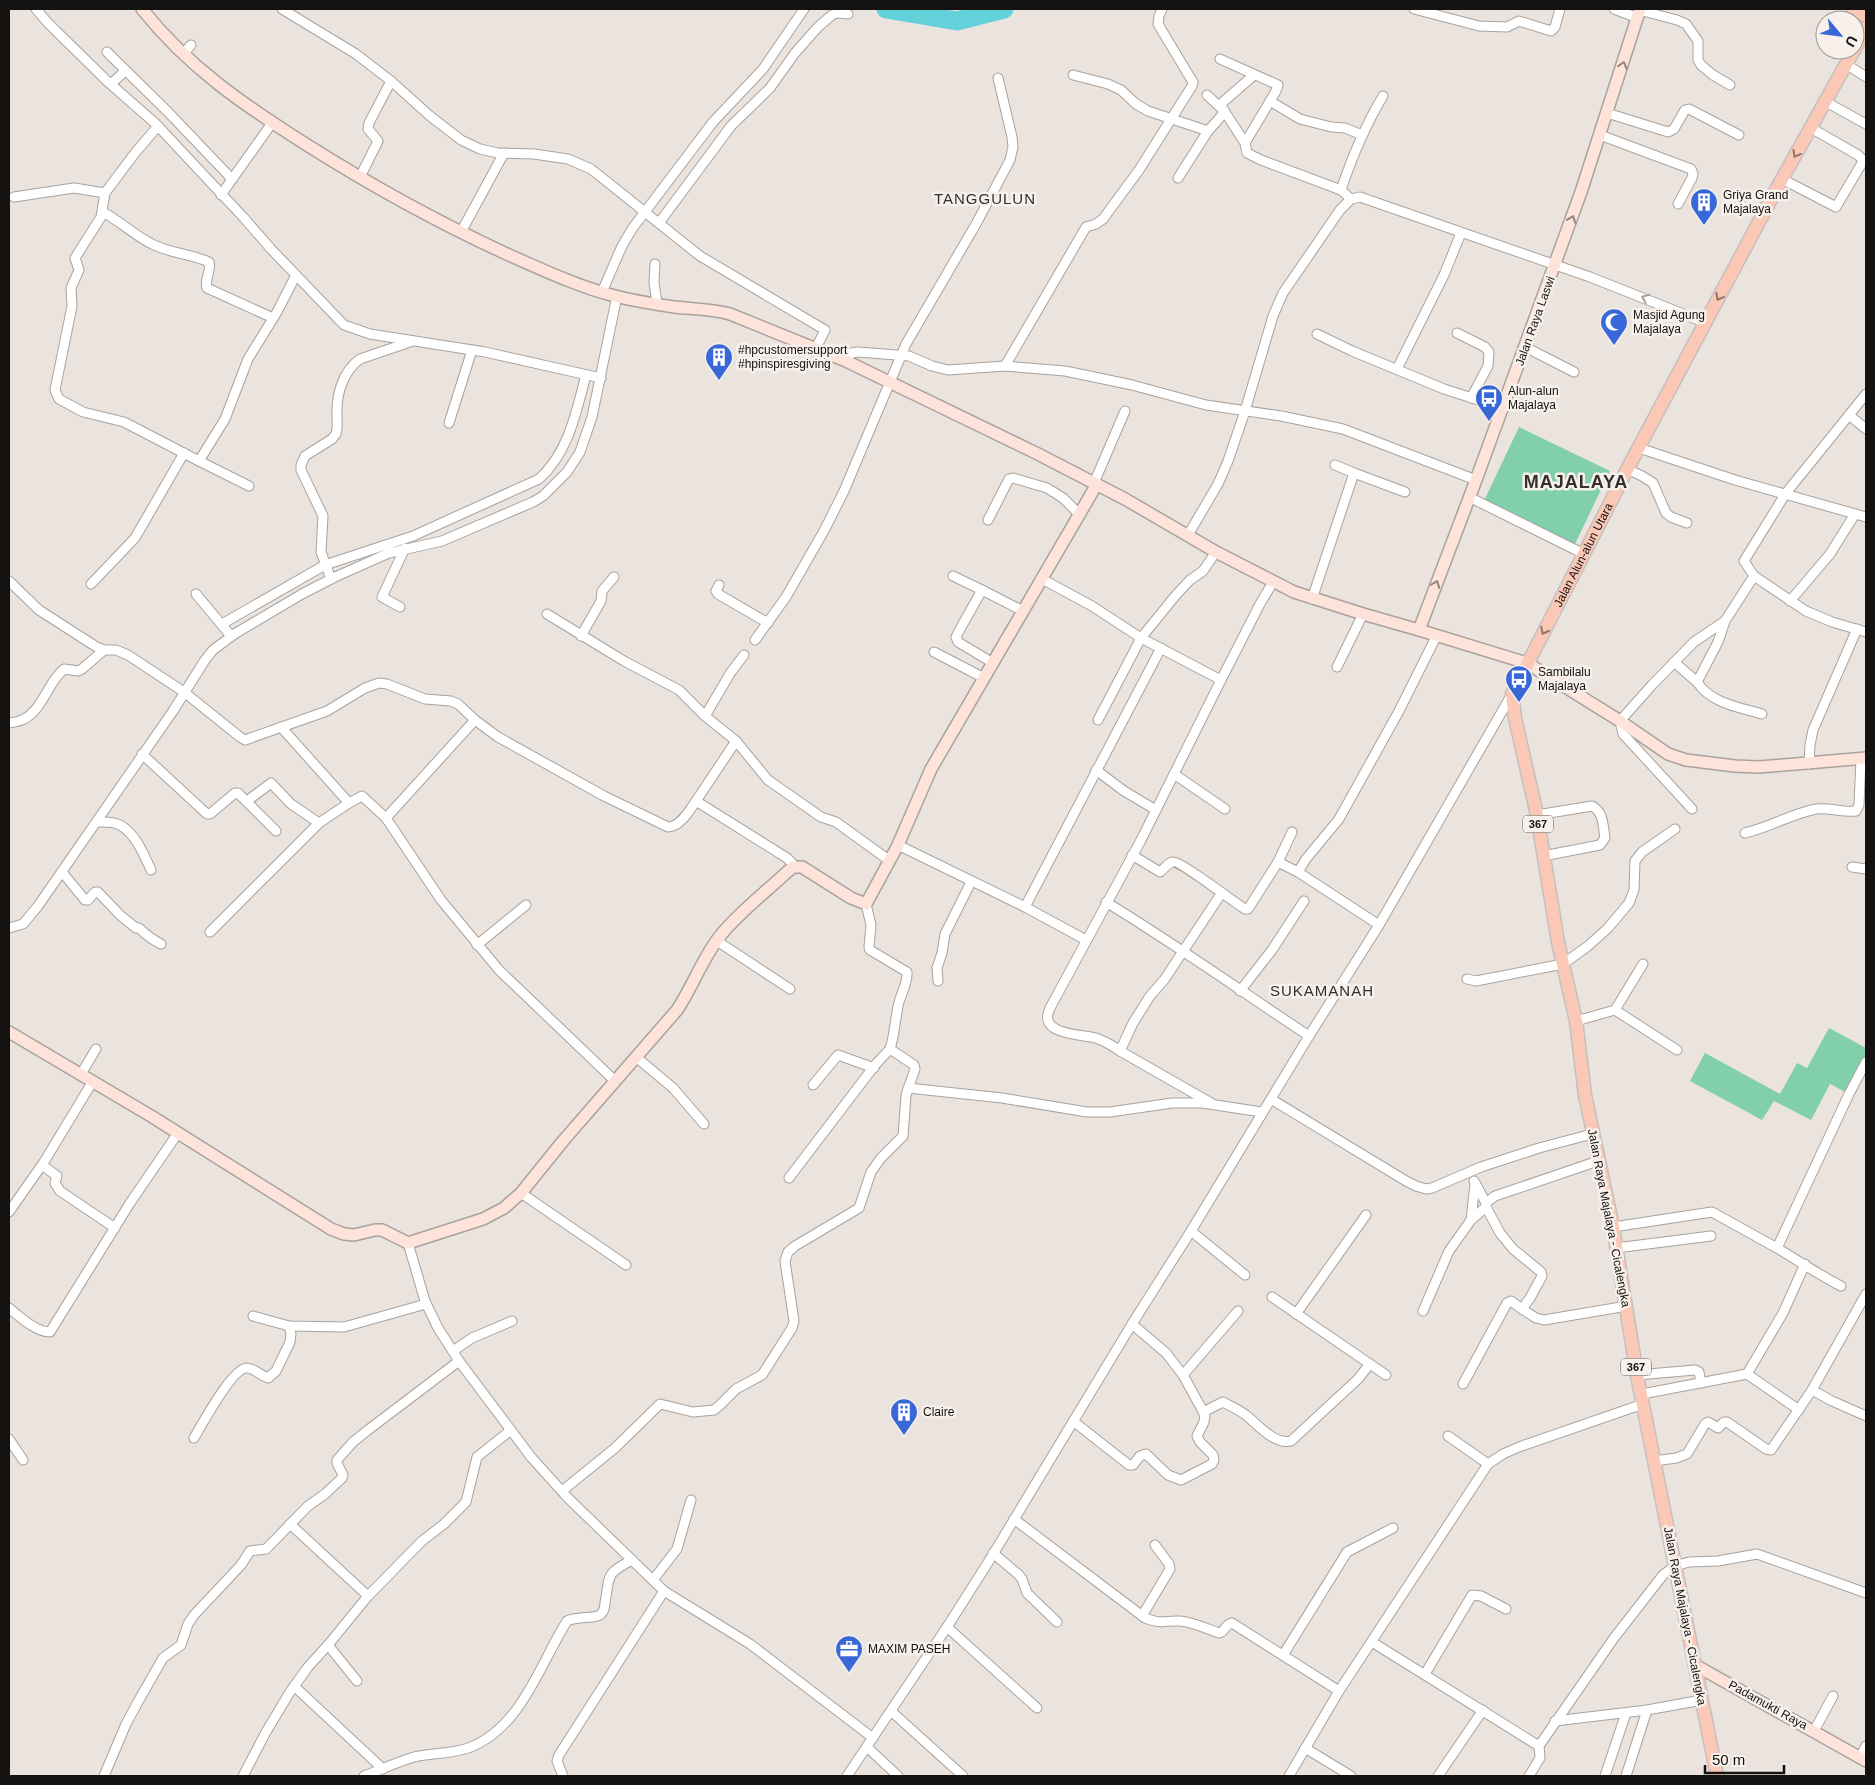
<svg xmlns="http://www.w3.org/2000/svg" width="1875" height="1785" viewBox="0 0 1875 1785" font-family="Helvetica,sans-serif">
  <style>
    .green { fill: #82cfac }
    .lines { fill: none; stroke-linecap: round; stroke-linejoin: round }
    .river { stroke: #64d1da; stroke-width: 19 }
    .street-casing { stroke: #a9a29d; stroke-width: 11 }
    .secondary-casing { stroke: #a9a29d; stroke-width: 14 }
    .primary-casing { stroke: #c2c1c1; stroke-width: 15 }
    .street { stroke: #fff; stroke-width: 9 }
    .secondary { stroke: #fde3da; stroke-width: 11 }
    .primary { stroke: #fbc8b5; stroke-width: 12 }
    .oneway { stroke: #94857f }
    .oneway2 { stroke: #93766b }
    .oneway3 { stroke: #a1a09f }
    .labels { text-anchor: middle; stroke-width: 5; stroke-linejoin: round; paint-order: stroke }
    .shield { fill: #f8f0eb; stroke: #585552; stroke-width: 1 }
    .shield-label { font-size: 11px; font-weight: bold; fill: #141210 }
    .poi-label { font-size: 12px; fill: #141210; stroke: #f8f0eb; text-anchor: start }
    .street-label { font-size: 12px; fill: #141210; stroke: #f8f0eb }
    .quarter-label { font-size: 15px; letter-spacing: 1px; fill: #342f2b; stroke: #f8f0eb }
    .district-label { font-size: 18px; font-weight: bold; letter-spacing: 1px; fill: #342f2b; stroke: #f8f0eb }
  </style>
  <rect width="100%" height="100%" fill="#eae3de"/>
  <g class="green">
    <path d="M1519,427L1610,471L1574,546L1483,503Z"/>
    <path d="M1829,1028L1866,1048V1062L1849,1094L1830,1084L1811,1120L1774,1101L1762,1120L1690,1081L1705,1053L1780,1094L1797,1063L1807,1068Z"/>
  </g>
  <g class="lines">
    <path class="river" d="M886,9L957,21L1004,9"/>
    <g class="street-casing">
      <g id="street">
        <path d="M36,9L48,23L107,81L156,124L244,218L271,249L344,325L370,334L485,352L601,378"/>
        <path d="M282,9L356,54L391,81L430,116L461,140L480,149L498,153L534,154L568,159L591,169L700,256L825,330L816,348"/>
        <path d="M1414,9L1479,26L1507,27L1519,21L1551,31L1555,27L1560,9"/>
        <path d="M1614,9L1638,18"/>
        <path d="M1639,10L1677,20L1686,24L1698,41V60L1701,65L1713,75L1730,85"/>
        <path d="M107,52L168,112L232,179"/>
        <path d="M184,53L191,45"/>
        <path d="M1220,59L1278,85L1276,91L1245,143L1247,153L1261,160L1341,190L1351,199"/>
        <path d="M1846,64L1866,77"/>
        <path d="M1073,75L1108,84L1121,90L1136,104L1148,111L1208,131L1224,113"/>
        <path d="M111,84L125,71"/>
        <path d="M1207,95L1221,108"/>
        <path d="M1270,101L1300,119L1331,127L1345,128L1362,135"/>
        <path d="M1826,102L1866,124"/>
        <path d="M1607,113L1668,132L1674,129L1685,110L1689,109L1739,135"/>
        <path d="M158,126L135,153L105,193L101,217L75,258L79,270L71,288L72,306L55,390L59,399L83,412L124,422L199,461L225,419L248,359L277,312L296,275"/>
        <path d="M1600,135L1691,169L1693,174L1692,178L1678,204"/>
        <path d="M1245,143L1221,106L1223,102L1254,75"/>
        <path d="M360,177L378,141L368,129L369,123L391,81"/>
        <path d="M1178,178L1208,131"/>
        <path d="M1782,179L1836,207L1862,163V159L1858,155L1811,128"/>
        <path d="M1341,190C1352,157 1365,126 1383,96"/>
        <path d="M221,195L272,123"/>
        <path d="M14,197L74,188L105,193"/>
        <path d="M103,212C121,222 134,235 152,244C169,253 191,254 209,262C212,270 204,279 207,288L273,318"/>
        <path d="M659,223L731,126L770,88L795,53L818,27L832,15L838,13L848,14"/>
        <path d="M461,232L504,153"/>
        <path d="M655,264L654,283L657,303"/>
        <path d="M602,292L622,246L632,229L713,122L763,69L804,9"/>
        <path d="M1457,333L1485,347L1489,352L1488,366L1471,398"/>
        <path d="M1317,334L1352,351L1444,389L1503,408"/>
        <path d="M1525,347L1574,372"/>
        <path d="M846,361L851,353L858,352L909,356L932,366L948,370L1005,366L1065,371L1094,377L1132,385L1206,405L1281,416L1343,429L1476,480"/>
        <path d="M1005,366L1086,227L1096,224L1103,219L1139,170L1192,86L1193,82L1191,79L1158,24L1159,16L1162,9"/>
        <path d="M1397,369L1444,275L1461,233"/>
        <path d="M1866,394L1786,493L1744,561L1754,576L1806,611L1832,622L1866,632"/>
        <path d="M1849,415L1866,429"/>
        <path d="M449,423L472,350"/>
        <path d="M1639,448L1735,480L1866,517"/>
        <path d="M199,461L249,486"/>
        <path d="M1627,469L1642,476L1653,483L1666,513L1671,517L1687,523"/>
        <path d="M1354,473L1405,492"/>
        <path d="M1094,483L1125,411"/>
        <path d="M1469,497L1584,554"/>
        <path d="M988,520L1009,479L1013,478L1047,488L1063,498L1080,515"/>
        <path d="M1188,535L1218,484L1228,461L1245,411L1273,316L1283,293L1340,210L1351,199L1360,197L1590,277L1706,323"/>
        <path d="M1216,552L1203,571L1190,580L1176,595L1141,638L1221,680L1260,604L1273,582"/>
        <path d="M953,576L982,590"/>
        <path d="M331,579L321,552L323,516L301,470V465L305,456L332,439L336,434C338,427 337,422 337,415C336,395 343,371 360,359L413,341"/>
        <path d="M1042,579L1092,606L1141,638L1098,720"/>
        <path d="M9,581L39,610L95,646L104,650H116L128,655L184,692L240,737L245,740L327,711L365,688L379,683L387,684L425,699L451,701L458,704L475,720L386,818L441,900L499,970L614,1080"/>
        <path d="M91,584L135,538L184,453"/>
        <path d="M719,585L716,591L718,594L768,623"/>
        <path d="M196,594L231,636"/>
        <path d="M1312,599L1354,473L1335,465"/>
        <path d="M1790,601L1830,554L1855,514"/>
        <path d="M400,607L382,597L405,548"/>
        <path d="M547,614L624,661L679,690L705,716L736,741L768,780L821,817L836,822L890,861"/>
        <path d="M1725,621L1718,642L1697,682C1712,704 1739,707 1762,714"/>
        <path d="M222,624L325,565L413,536L539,479C569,452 576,412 586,375"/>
        <path d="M581,636L601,601L602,591L614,577"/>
        <path d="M755,640L786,597L825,529L844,491L906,344L976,224L1010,160L1013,147L1012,137L998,78"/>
        <path d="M934,652L984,678"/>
        <path d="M1674,662L1697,682"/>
        <path d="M993,663L958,642L956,637L959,631L982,590L1023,611"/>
        <path d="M1337,667L1363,614"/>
        <path d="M1221,680L1140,842L1050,1008C1037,1035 1080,1034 1096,1038C1104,1041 1113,1046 1120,1051L1133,1023L1150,996L1164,980L1221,894"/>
        <path d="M705,716L731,672L744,655"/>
        <path d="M475,720L498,737L604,796L668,827C680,827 690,810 696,801L787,858L792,863L793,867"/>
        <path d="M9,723C14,722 19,722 24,719C43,709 48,682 64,669L78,671L82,669L104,650"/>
        <path d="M281,727L349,803L362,796L386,818"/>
        <path d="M142,754L207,814H210L235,793H238L276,831"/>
        <path d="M1809,764L1810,745L1813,730L1857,629"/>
        <path d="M1096,770L1124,791L1156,810"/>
        <path d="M1174,774L1225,809"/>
        <path d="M247,801L271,783L291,804L319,823L349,803"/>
        <path d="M696,801L736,741"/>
        <path d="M1692,809L1623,734L1620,721L1652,685L1694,642L1725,621L1754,576"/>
        <path d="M1537,815L1592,806C1604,812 1603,827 1605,838L1600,845L1543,856"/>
        <path d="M97,822C104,822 113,821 120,825C136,834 144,855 151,870"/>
        <path d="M1745,833C1770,827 1791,814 1816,809C1829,807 1843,813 1856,811L1859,805L1861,759"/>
        <path d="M898,845L1025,907L1161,648"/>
        <path d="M1132,855L1160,872C1164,869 1167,864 1172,862C1178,859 1235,903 1245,909H1248L1278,862L1292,832"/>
        <path d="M1278,862L1298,872L1379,925"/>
        <path d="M1852,867L1866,869"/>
        <path d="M62,872L85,900H88L95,892H98L120,915L136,928H139C145,934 153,940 161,944"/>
        <path d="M1298,872L1306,859L1339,819L1399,711L1437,635"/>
        <path d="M1106,902C1175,944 1241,991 1309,1036"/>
        <path d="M1025,907L1086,940"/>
        <path d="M9,928L23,924L38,906L173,711L205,660L213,650L236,633L302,594L335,577L389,553L442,541L533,502L543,496L567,472L580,452L592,417L617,296"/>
        <path d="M210,932L319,823"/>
        <path d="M717,941L790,989"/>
        <path d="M477,945L526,905"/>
        <path d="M1467,979L1476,981L1563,964L1588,946L1608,928L1629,903L1634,890L1635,861L1642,852L1675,829"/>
        <path d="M938,981L937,968L942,953L945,934L971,882"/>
        <path d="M1240,991L1272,950L1304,901"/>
        <path d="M1615,1010L1643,964"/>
        <path d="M1576,1021L1615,1010L1677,1050"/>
        <path d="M1120,1051L1211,1103"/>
        <path d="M636,1057L673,1088L704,1124"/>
        <path d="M81,1074L96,1049"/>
        <path d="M813,1085L838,1055L874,1068"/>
        <path d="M908,1088L1002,1098L1087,1112H1110L1172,1103H1202L1262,1112"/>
        <path d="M1271,1099L1406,1181L1416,1186L1426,1189L1432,1188L1481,1167L1539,1148L1592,1134"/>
        <path d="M42,1165L57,1176L55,1183L60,1191L115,1228"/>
        <path d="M789,1178L875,1065L890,1049"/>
        <path d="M1474,1181L1486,1203"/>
        <path d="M521,1193L626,1265"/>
        <path d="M9,1212L44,1162L93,1081"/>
        <path d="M1471,1220L1475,1184"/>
        <path d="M1613,1227L1712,1212L1777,1248L1849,1094L1866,1062"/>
        <path d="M1191,1231L1245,1275"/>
        <path d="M408,1243L425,1301L438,1328L459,1361L531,1457L568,1498L664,1591L750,1644L873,1738"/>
        <path d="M1616,1248L1711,1236"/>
        <path d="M1777,1248C1799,1261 1819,1275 1841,1286"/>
        <path d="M1866,1294L1812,1390L1832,1401L1866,1416"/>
        <path d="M1272,1297L1386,1375"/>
        <path d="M9,1308C20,1317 36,1332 50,1332L130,1203L178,1133"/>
        <path d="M1522,1309L1536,1318L1544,1320L1627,1306"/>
        <path d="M1423,1311L1449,1251L1471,1220L1486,1207V1203L1495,1196L1598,1161"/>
        <path d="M1296,1314L1366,1215"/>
        <path d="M253,1316L289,1326L344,1327L426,1304"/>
        <path d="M453,1351L472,1338L512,1321"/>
        <path d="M1747,1374L1783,1313L1805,1264"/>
        <path d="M1183,1375L1238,1311"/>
        <path d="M1637,1375L1695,1370L1699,1372L1701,1383"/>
        <path d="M1463,1384L1507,1303L1511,1301L1522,1309L1530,1298L1542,1276L1541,1272L1513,1249L1500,1233L1486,1207"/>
        <path d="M1642,1394L1747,1374L1799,1410"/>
        <path d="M1203,1412L1223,1402C1230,1406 1240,1410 1247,1416C1259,1426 1275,1445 1291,1441L1358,1379L1369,1365"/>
        <path d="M1073,1421L1129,1465H1133L1140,1456L1146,1454L1168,1475L1181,1480L1212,1464L1214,1460L1213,1455L1200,1442L1197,1436L1204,1422L1205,1415L1183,1375L1166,1353L1132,1324"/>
        <path d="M1448,1436L1488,1464"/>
        <path d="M194,1438C201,1426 233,1367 247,1368C254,1368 261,1376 268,1378L276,1371L290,1342L291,1334L289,1326"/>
        <path d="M9,1439L23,1460"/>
        <path d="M1654,1461L1676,1458L1687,1454L1705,1424L1708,1422L1718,1428L1724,1422H1727L1766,1449L1771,1450L1812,1390"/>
        <path d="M562,1491L615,1448L660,1404L693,1412L714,1410L720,1405L736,1389L762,1375L792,1328L794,1321L785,1261L788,1252L795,1246L859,1208L871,1172L881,1158L903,1136L906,1095L915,1069L914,1065L890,1049C895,1034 895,1018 899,1002C902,992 908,982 907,972L870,950L869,947L871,925L866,904"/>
        <path d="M1014,1519L1145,1618C1162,1625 1165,1620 1180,1621C1193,1622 1207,1629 1219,1633C1225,1632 1225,1624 1232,1623L1339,1691"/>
        <path d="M290,1524L368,1596"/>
        <path d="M993,1553L1019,1575L1022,1579L1027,1593L1057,1622"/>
        <path d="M653,1580L677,1549L691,1500"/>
        <path d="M1142,1616L1170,1569L1169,1564L1155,1545"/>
        <path d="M947,1627L1037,1708"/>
        <path d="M1372,1642L1539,1746L1614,1638L1663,1575L1675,1566L1689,1562L1718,1561L1757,1554L1866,1593"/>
        <path d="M328,1645L357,1681"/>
        <path d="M1283,1655L1347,1552L1393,1528"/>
        <path d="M1425,1674L1472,1595L1481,1596L1506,1609"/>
        <path d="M294,1686L383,1769"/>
        <path d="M891,1711L963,1776"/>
        <path d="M1555,1721L1647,1710L1702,1700"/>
        <path d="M1814,1731L1833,1696"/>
        <path d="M867,1747L898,1776"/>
        <path d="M1305,1748L1351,1776"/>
        <path d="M1860,1757L1866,1746"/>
        <path d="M104,1776L126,1724L139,1700L163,1658L181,1645L188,1624L194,1615L241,1565L250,1551L266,1549L308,1506L325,1494L342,1478L343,1475L337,1463V1460L353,1442L368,1430L459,1361"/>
        <path d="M243,1776L266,1732L290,1692L308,1667L328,1645L368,1596L422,1541L444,1524L466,1502L477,1457L511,1430"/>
        <path d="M364,1776C380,1770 397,1762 414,1757C432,1753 454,1754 471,1747C522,1726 540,1664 567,1621C577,1616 597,1619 601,1614C604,1611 605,1606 605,1603C610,1575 605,1574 632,1560"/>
        <path d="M563,1776L557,1761L559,1755L664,1591"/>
        <path d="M847,1776L947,1627L989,1561L1132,1324L1191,1231L1309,1036L1379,925L1512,694"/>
        <path d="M1289,1776L1339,1691L1488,1464L1503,1454L1519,1447L1643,1404"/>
        <path d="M1438,1776L1483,1710"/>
        <path d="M1529,1776L1540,1758L1539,1746"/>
        <path d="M1605,1776L1626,1713"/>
        <path d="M1626,1776L1647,1710"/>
      </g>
    </g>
    <g class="secondary-casing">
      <g id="secondary">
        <path d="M142,9C189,68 244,105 307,145C372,186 439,223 509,255C543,270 579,287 615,296C634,301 655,304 674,307C693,309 712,309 730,314L846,361L1036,453L1125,499L1216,552L1294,592L1363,614L1419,630L1527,663L1620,721L1668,754L1686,760L1735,766L1759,767L1866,758"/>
        <path d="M1419,630L1476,480L1581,192L1640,9"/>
        <path d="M9,1032L151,1116L331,1229L344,1234L354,1235L375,1230H382L408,1243L483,1219L504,1208L521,1193L563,1141L677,1010C693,986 702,959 720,936C739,912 765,893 787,872L793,867H802L851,898L866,904L898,845L931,769L1097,484"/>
        <path d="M1695,1665L1866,1761"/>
      </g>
    </g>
    <g class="primary-casing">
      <g id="primary">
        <path d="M1853,9L1866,16"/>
        <path d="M1855,49L1866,28"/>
        <path id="s1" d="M1717,1776L1637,1375L1613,1227L1585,1095L1576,1021L1558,942L1537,815L1515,718L1512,694L1631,462L1777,188L1854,50"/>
      </g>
    </g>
    <use href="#street" class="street"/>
    <use href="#secondary" class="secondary"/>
    <use href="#primary" class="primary"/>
  </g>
  <defs><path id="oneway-chevron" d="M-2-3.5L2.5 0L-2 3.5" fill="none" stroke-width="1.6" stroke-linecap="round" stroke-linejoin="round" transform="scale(1.25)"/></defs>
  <g class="oneway">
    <use href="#oneway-chevron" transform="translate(1623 65) rotate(-73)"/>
    <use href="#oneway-chevron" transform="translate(1572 219) rotate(-70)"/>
    <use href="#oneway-chevron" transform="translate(1436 584) rotate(-69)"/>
  </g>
  <g class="oneway2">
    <use href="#oneway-chevron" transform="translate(1796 154) rotate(119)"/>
    <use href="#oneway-chevron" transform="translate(1719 297) rotate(118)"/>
    <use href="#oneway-chevron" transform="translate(1544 631) rotate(117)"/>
  </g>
  <use class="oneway3" href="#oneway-chevron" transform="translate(1645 298) rotate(-158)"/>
  <defs>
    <g id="building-pin" transform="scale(1.4375)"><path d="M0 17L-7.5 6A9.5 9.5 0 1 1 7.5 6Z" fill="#3868d8" stroke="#f8f0eb"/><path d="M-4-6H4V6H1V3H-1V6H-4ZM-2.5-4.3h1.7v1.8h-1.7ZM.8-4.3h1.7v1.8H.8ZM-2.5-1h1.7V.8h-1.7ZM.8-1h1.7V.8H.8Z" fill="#fff"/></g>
    <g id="mosque-pin" transform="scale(1.4375)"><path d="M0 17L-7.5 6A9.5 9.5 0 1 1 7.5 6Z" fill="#3868d8" stroke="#f8f0eb"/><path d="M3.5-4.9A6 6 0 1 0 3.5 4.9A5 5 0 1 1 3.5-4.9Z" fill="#fff"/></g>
    <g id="bus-pin" transform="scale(1.4375)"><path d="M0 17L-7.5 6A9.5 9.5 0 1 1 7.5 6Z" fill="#3868d8" stroke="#f8f0eb"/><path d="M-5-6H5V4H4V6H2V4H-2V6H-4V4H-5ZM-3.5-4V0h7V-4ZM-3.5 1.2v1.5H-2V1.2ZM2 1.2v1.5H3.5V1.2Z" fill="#fff"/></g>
    <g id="office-pin" transform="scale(1.4375)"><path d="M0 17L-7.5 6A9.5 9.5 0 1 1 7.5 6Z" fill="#3868d8" stroke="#f8f0eb"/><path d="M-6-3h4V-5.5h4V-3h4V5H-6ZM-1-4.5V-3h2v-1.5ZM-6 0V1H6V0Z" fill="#fff"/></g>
  </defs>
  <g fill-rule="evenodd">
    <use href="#building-pin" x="1704" y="202"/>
    <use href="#mosque-pin" x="1614" y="322"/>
    <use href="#building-pin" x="719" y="357"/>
    <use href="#bus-pin" x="1489" y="398"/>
    <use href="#bus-pin" x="1519" y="679"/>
    <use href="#building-pin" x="904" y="1412"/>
    <use href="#office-pin" x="849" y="1649"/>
  </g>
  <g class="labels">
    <g class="shield">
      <rect x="1523" y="815.5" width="30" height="17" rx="4"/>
      <rect x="1621" y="1358.5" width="30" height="17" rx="4"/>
    </g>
    <g class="shield-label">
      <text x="1538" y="828">367</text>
      <text x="1636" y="1371">367</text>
    </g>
    <g class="poi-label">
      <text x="1723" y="199">Griya Grand<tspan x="1723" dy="14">Majalaya</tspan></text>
      <text x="1633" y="319">Masjid Agung<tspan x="1633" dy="14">Majalaya</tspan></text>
      <text x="738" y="354">#hpcustomersupport<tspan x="738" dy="14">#hpinspiresgiving</tspan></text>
      <text x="1508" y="395">Alun-alun<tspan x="1508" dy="14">Majalaya</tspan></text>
      <text x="1538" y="676">Sambilalu<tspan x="1538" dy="14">Majalaya</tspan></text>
      <text x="923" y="1416">Claire</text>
      <text x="868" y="1653">MAXIM PASEH</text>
    </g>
    <g class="street-label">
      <text transform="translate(1535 321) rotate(-70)" y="4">Jalan Raya Laswi</text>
      <text dy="4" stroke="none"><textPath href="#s1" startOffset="1258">Jalan Alun-alun Utara</textPath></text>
      <text transform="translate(1609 1218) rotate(79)" y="4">Jalan Raya Majalaya - Cicalengka</text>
      <text transform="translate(1685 1616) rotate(79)" y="4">Jalan Raya Majalaya - Cicalengka</text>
      <text transform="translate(1768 1705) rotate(29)" y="4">Padamukti Raya</text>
    </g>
    <g class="quarter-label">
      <text x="985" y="204">TANGGULUN</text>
      <text x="1322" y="996">SUKAMANAH</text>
    </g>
    <g class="district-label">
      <text x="1576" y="488">MAJALAYA</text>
    </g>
  </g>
  <rect width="1875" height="1785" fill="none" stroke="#141210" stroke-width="20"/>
  <g transform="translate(1840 35) rotate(119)"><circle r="24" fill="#f8f0eb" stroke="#9d9793"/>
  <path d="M0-4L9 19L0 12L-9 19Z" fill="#3868d8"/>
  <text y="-8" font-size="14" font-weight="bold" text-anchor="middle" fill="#141210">U</text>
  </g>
  <path d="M1705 1765v8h79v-8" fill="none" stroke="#141210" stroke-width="2.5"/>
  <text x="1712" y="1765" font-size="15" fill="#141210" stroke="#f8f0eb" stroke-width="4" paint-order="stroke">50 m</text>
</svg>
